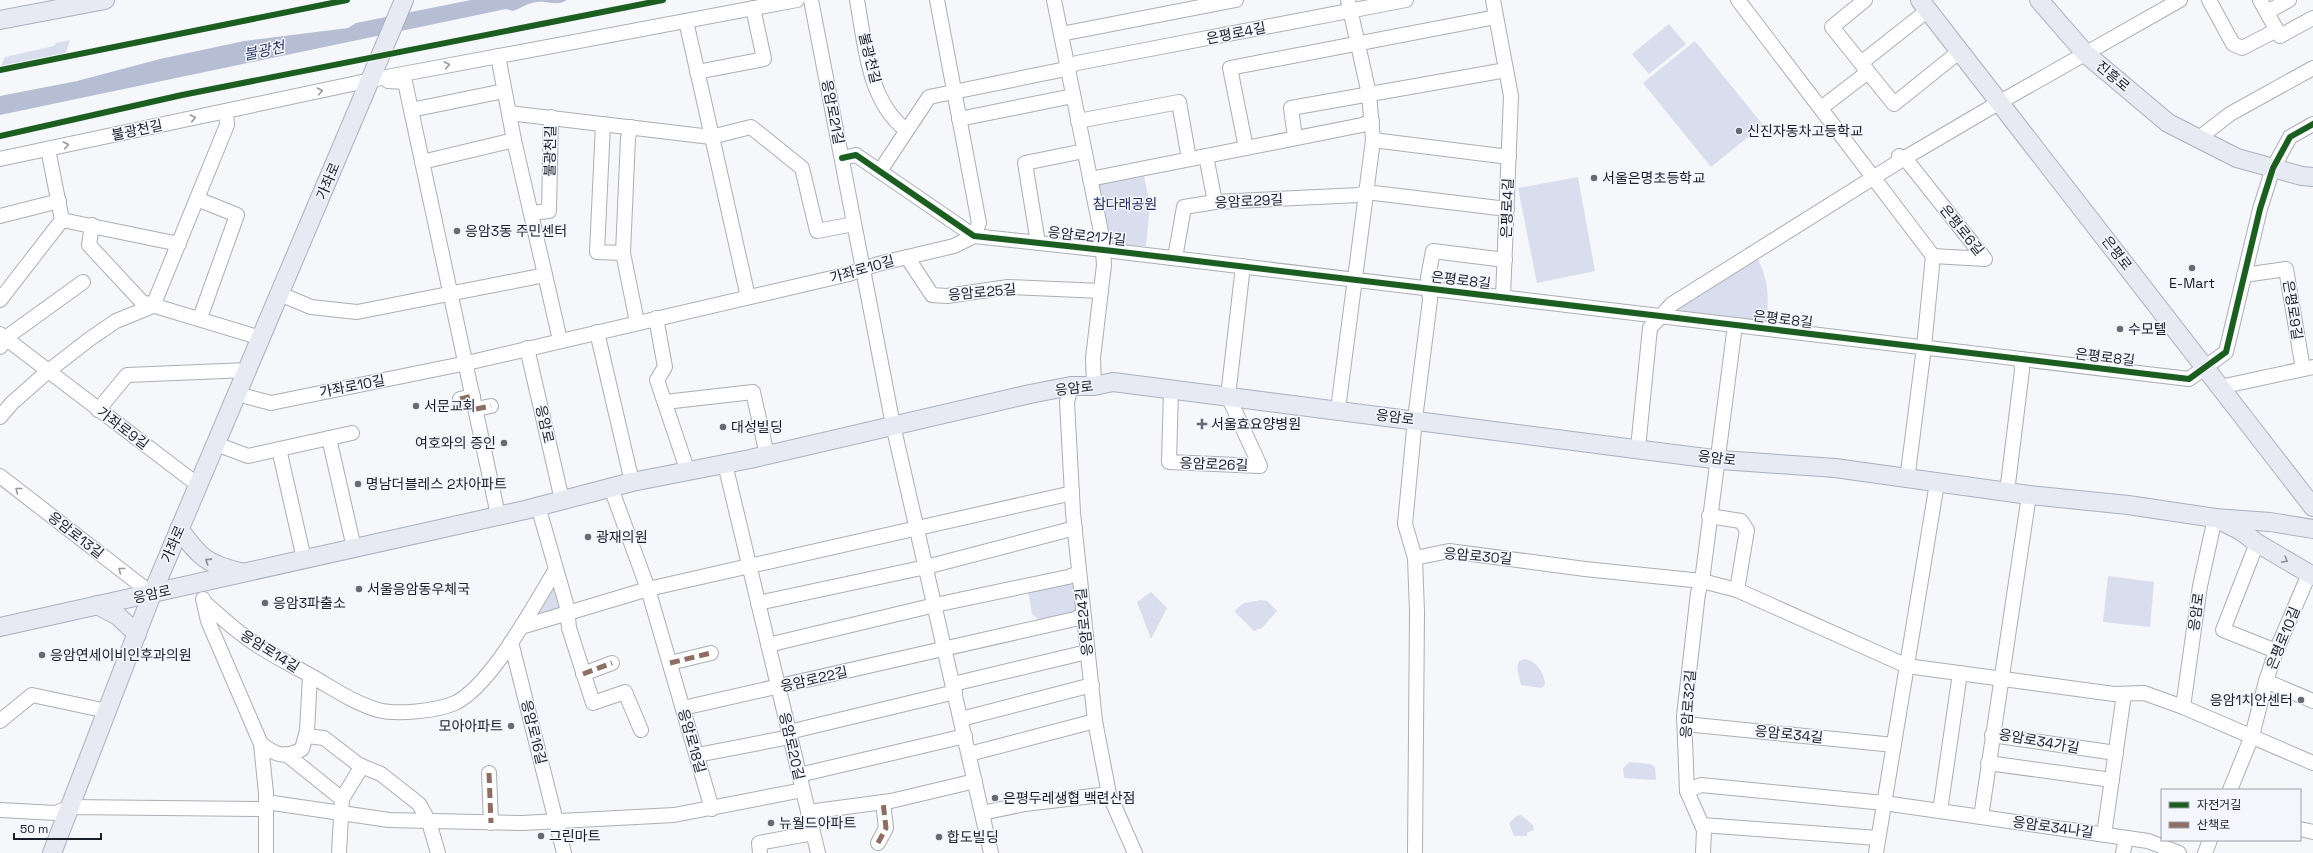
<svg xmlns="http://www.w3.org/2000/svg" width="2313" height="853" viewBox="0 0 2313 853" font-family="'Space Grotesk','Noto Sans KR',sans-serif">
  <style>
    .green { fill: #d8deee }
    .water { fill: #b6bed4 }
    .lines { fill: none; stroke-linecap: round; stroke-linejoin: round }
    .minor-casing { stroke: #acaeb5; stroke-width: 16 }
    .major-casing { stroke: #aaafc0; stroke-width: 20 }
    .minor { stroke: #fefefe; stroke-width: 14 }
    .major { stroke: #e8eaf3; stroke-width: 18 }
    .quiet { stroke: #8d6e63; stroke-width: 5; stroke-dasharray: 10 5; stroke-linecap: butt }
    .cycleway-casing { stroke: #f4f6fc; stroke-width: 8 }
    .cycleway { stroke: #1b5e20; stroke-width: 6 }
    .oneway { stroke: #97999e }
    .oneway2 { stroke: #8b8e98 }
    .poi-dot { fill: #676a72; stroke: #f4f6fc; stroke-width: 1.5 }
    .labels { text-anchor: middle; stroke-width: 3; stroke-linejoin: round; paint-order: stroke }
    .street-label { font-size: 14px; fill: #1a1e29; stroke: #f4f6fc }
    .poi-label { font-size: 14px; fill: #1a1e29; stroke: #f4f6fc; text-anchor: start }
    .park-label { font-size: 14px; fill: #222f58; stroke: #f4f6fc }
    .water-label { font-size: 15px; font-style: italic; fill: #2d3b65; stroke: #f4f6fc }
  </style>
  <rect width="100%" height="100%" fill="#f6f7fa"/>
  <g class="green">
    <path d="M1669,24L1686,44L1649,74L1632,54Z"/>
    <path d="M70,40L66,52L61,55L1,66L5,57L54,46L56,43Z"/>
    <path d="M1695,41L1763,125L1711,167L1643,83Z"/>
    <path d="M1144,176L1150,205L1146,246L1106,245L1095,183Z"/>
    <path d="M1578,177L1595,271L1537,283L1518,188Z"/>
    <path d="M1758,259C1769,283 1769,297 1766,323L1673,314L1675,309Z"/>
    <path d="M2108,576L2154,582L2150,627L2103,622Z"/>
    <path d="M554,579L564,612L528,622Z"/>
    <path d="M1073,579L1083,610L1041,621L1032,614L1027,586Z"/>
    <path d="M1151,592L1167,608L1151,639L1137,602Z"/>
    <path d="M1261,600L1267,601L1277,611L1262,628L1254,631L1234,611L1244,603Z"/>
    <path d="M1524,659C1536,660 1544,673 1545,684L1542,688L1521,685L1517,668L1519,661Z"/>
    <path d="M1630,762L1650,764L1655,767L1656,780L1624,778L1623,768Z"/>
    <path d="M1521,815L1533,825L1534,830L1527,833V836H1514L1509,823L1517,816Z"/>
  </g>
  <path class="water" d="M471,0H567C557,7 547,0 537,2C527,3 522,8 513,11L506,9L0,115V96L77,81L160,59L244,41L348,28L356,23Z"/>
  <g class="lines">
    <g class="minor-casing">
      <g id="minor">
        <path d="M811,0L893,425L991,853"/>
        <path d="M857,0C865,44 868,101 906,130"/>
        <path d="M1054,0L1102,237L1104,265L1093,358L1094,386"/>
        <path d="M1493,0L1511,96L1503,297"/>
        <path d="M1738,0L1933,256L1985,259L1908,162L1899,156"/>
        <path d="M1865,0L1832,27L1894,104L1960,51"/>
        <path d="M2209,0L2233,44L2242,48L2277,30"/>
        <path d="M2260,0L2280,36L2313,18"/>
        <path d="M2267,12L2289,0"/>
        <path d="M686,21L748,297"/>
        <path d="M1061,34L1236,0"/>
        <path d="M498,56L514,140L560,340"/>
        <path d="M1861,63L1928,10"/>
        <path d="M697,72L764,59L753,8"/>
        <path d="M388,81L405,82L498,515"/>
        <path d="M1821,108L1868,72"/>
        <path d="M411,110L504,91"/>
        <path d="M509,113L711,137L751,127L802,168L817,231L854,224"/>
        <path d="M959,119L1073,96"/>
        <path d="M1078,121L1179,102L1189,159"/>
        <path d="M603,124L597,252L623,253"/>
        <path d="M631,127L628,138L623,253L637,322"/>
        <path d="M1295,138L1291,108L1506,70"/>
        <path d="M2199,138L2230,114L2313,68"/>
        <path d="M1373,140L1509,157"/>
        <path d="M1246,148L1230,68L1496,17"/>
        <path d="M48,149L62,220"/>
        <path d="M1206,156L1215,202"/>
        <path d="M842,158L856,155L974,236L1113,251L2189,379L2226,352L2260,209L2273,168L2290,137L2313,124"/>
        <path d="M0,159L371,80L797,0"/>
        <path d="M422,162L514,140"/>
        <path d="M880,171L929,97L1061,70L1077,63L1406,0"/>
        <path d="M1090,179L1362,125L1372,121"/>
        <path d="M197,199L237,215L200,318"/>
        <path d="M531,213L549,211L551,117"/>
        <path d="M0,216L59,201"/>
        <path d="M62,220L179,244"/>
        <path d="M92,225L89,245L142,302L261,338"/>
        <path d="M1038,243L1025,163L1084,151"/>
        <path d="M907,257L932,295L947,296L1008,287L1101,291"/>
        <path d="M1175,258L1184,207L1215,202L1359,195L1366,192L1507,209"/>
        <path d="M2244,275L2286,269L2303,369"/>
        <path d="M280,294L311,307L357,312L545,275"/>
        <path d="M0,300L62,220"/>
        <path d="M153,306L227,125L226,111"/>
        <path d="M656,318L665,367L657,380L688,472"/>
        <path d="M597,332L632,482"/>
        <path d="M0,334L198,485"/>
        <path d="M0,347L11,334L83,282"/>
        <path d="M527,348L562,500"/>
        <path d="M1071,386L1067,402L1073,513L1095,721L1109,794L1135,853"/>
        <path d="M2220,387L2313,367"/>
        <path d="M1171,389L1169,462L1260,466L1228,396L1243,266"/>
        <path d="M237,394L271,403L467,363L849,274L878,264L954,246L974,236L979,223L937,0"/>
        <path d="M460,399L473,396"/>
        <path d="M665,402L753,392L767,455"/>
        <path d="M476,409L491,406"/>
        <path d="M1338,409L1373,140L1369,94L1348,0"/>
        <path d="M98,410L127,375L248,370"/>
        <path d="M0,417L12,403L47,372L91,338L116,321L153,306"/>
        <path d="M329,438L354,548"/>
        <path d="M216,444L248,456L352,433"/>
        <path d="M1638,448L1650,328L1672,304L1903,159L2000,102L2180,0"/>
        <path d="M279,449L304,559"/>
        <path d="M725,464L818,853"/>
        <path d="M0,476L152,594"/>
        <path d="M1907,480L1924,347L1933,256"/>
        <path d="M611,488L648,589L712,809"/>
        <path d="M2007,492L2022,370L2021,359"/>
        <path d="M538,506L567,607L569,628L593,703L625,692L641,730"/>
        <path d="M1709,516L1741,521L1747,530L1737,590"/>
        <path d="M2257,543L2223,630L2276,651"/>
        <path d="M1415,558L1449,551L1585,569L1702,581L1737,590L1907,666L2114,694L2144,693L2183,707L2313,763"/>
        <path d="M203,599L208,621L261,744L266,793V853"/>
        <path d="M204,602C217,613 229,625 243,635C264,652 289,663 313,677C334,689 354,703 378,710C397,715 437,711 455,703C491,686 534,605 555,571"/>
        <path d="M758,603L926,567L1075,528"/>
        <path d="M521,627L648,589L1068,494L1072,491"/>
        <path d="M511,642L564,853"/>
        <path d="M768,645L935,605L1068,577L1079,573"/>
        <path d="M670,663L711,653"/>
        <path d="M583,674L612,663"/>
        <path d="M2266,681L2313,701"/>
        <path d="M953,684L1087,652"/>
        <path d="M2183,707L2200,586L2215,518"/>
        <path d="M683,708L1075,619L1083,615"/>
        <path d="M961,719L1092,685"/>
        <path d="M0,721L32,695L107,711"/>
        <path d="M1685,724L1894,745"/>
        <path d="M789,732L955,692"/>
        <path d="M1992,735L2116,753"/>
        <path d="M306,736L324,738L359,765L381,774L419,804L429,822L438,853"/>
        <path d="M261,744C276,755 285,759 302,749L307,731L310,676"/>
        <path d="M286,754L342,799"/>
        <path d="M969,754L1095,721"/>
        <path d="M697,755L790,737"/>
        <path d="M1988,763L2112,780"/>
        <path d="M489,773L491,823"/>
        <path d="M799,775L965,736"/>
        <path d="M2230,790L2252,736L2266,681L2276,651L2309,574"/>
        <path d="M1687,791L1701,785L1884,803L2148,841L2179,853"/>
        <path d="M266,802L389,820L522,823L674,815L803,790"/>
        <path d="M0,810L56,813L70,807L266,809"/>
        <path d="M1940,811L1960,673"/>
        <path d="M808,812L891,801L975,781"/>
        <path d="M982,813L1025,804L1109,794"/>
        <path d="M1981,817L2029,495"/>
        <path d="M1702,825L1878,838"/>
        <path d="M2300,829L2313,832"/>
        <path d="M2104,835L2124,694"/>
        <path d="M878,843L886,828L883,802"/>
        <path d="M339,853L342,799L362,766"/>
        <path d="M760,853L759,843L813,833"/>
        <path d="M1415,853L1417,612L1415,558L1405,524L1415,419L1430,300L1428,277L1433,251L1505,260"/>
        <path d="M1703,853L1704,830L1687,791L1684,716L1698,593L1702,581L1735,325"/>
        <path d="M1876,853L1937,483"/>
        <path d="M2123,853L2126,838"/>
        <path d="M2205,853L2210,840"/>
      </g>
    </g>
    <g class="major-casing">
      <g id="major">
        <path d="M1920,0L2313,507"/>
        <path d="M2039,0L2086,54L2168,123L2237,158L2302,176L2313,177"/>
        <path d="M0,20L105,0"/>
        <path d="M2223,522L2241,531L2257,543L2313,576"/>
        <path d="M179,529C200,557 206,564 240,572"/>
        <path d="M97,605L118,616L137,634"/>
        <path d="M0,627L525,510L632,482L750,459L1030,394L1071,386H1094L1113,382L1721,460L1835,468L2029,495L2128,505L2215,518L2270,522L2313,529"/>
        <path d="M52,853L152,594L404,0"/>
      </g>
    </g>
    <use href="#minor" class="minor"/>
    <use href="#major" class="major"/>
    <g class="quiet">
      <path d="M460,399L473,396"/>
      <path d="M476,409L491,406"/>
      <path d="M670,663L711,653"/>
      <path d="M583,674L612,663"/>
      <path d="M489,773L491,823"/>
      <path d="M878,843L886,828L883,802"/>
    </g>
    <g class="cycleway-casing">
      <g id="cycleway">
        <path d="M0,70L347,0"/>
        <path d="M0,136L182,95L663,0"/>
        <path d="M842,158L856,155L974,236L1113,251L2189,379L2226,352L2260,209L2273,168L2290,137L2313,124"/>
      </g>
    </g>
    <use href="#cycleway" class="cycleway"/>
  </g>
  <defs><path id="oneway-chevron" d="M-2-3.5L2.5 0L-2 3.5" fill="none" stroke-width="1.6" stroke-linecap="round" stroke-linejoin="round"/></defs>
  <g class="oneway">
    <use href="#oneway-chevron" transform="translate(447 65) rotate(-11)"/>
    <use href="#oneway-chevron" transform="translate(320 91) rotate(-12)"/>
    <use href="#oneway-chevron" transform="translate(193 118) rotate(-12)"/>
    <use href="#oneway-chevron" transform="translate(66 145) rotate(-12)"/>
    <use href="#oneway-chevron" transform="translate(18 490) rotate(-142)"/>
    <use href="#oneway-chevron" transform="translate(121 570) rotate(-142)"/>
  </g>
  <g class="oneway2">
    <use href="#oneway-chevron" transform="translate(2285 560) rotate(31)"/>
    <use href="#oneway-chevron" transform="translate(208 561) rotate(-147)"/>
  </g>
  <g class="poi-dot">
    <circle cx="1739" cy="131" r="4"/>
    <circle cx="1594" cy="178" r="4"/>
    <circle cx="457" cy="231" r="4"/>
    <circle cx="2192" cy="268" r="4"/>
    <circle cx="2120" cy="329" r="4"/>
    <circle cx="416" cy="406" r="4"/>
    <path d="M1200 418h4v4h4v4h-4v4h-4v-4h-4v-4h4z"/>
    <circle cx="723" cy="427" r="4"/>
    <circle cx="504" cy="443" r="4"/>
    <circle cx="358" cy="484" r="4"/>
    <circle cx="588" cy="537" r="4"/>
    <circle cx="359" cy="589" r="4"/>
    <circle cx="265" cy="603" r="4"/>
    <circle cx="42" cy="655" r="4"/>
    <circle cx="2301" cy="700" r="4"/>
    <circle cx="511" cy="726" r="4"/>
    <circle cx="995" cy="798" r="4"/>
    <circle cx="771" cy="823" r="4"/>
    <circle cx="541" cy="836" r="4"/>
    <circle cx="939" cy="837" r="4"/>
  </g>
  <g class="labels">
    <g class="street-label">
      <text transform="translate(1236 33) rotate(-11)" y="5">은평로4길</text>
      <text transform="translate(870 58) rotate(76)" y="5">불광천길</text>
      <text transform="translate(2113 76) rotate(40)" y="5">진흥로</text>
      <text transform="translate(833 112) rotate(79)" y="5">응암로21길</text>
      <text transform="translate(137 130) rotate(-12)" y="5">불광천길</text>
      <text transform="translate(550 151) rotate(-89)" y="5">불광천길</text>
      <text transform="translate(328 181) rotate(-67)" y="5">가좌로</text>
      <text transform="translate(1249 201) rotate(-3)" y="5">응암로29길</text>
      <text transform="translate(1507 208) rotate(-88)" y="5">은평로4길</text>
      <text transform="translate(1962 230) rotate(51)" y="5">은평로6길</text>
      <text transform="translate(1087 236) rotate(6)" y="5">응암로21가길</text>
      <text transform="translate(2117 253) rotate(52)" y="5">은평로</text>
      <text transform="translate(862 269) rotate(-16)" y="5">가좌로10길</text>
      <text transform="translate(1461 280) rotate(7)" y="5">은평로8길</text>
      <text transform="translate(982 292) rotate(-5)" y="5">응암로25길</text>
      <text transform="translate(2293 310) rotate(81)" y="5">은평로9길</text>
      <text transform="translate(1783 319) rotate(7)" y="5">은평로8길</text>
      <text transform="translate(2105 357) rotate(7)" y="5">은평로8길</text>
      <text transform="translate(352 386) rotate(-11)" y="5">가좌로10길</text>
      <text transform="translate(1074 388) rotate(-7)" y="5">응암로</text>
      <text transform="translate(1395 417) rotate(8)" y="5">응암로</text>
      <text transform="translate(545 424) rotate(77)" y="5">응암로</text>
      <text transform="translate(123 428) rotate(37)" y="5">가좌로9길</text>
      <text transform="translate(1717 458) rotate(7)" y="5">응암로</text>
      <text transform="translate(1214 464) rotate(2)" y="5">응암로26길</text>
      <text transform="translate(76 535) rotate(38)" y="5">응암로13길</text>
      <text transform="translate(173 544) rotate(-67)" y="5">가좌로</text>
      <text transform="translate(1478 556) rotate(5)" y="5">응암로30길</text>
      <text transform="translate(152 594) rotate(-12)" y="5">응암로</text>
      <text transform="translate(2196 612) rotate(-82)" y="5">응암로</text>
      <text transform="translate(1084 622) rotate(-96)" y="5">응암로24길</text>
      <text transform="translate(2283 638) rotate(-68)" y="5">은평로10길</text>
      <text transform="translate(270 651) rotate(32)" y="5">응암로14길</text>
      <text transform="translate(814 679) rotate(-13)" y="5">응암로22길</text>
      <text transform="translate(1688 704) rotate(-86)" y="5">응암로32길</text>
      <text transform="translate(534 732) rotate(76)" y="5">응암로16길</text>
      <text transform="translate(1789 734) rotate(6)" y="5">응암로34길</text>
      <text transform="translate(692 741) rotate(74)" y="5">응암로18길</text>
      <text transform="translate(2039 741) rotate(10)" y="5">응암로34가길</text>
      <text transform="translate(792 746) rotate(77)" y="5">응암로20길</text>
      <text transform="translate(2053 827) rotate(8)" y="5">응암로34나길</text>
    </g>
    <g class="poi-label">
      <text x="1747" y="136">신진자동차고등학교</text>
      <text x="1602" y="183">서울은명초등학교</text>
      <text x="465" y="236">응암3동 주민센터</text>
      <text x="2192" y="288" text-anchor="middle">E-Mart</text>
      <text x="2128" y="334">수모텔</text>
      <text x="424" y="411">서문교회</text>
      <text x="1211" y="429">서울효요양병원</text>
      <text x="731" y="432">대성빌딩</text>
      <text x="496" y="448" text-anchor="end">여호와의 증인</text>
      <text x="366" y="489">명남더블레스 2차아파트</text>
      <text x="596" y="542">광재의원</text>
      <text x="367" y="594">서울응암동우체국</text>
      <text x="273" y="608">응암3파출소</text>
      <text x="50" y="660">응암연세이비인후과의원</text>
      <text x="2293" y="705" text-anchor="end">응암1치안센터</text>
      <text x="503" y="731" text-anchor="end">모아아파트</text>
      <text x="1003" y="803">은평두레생협 백련산점</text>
      <text x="779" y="828">뉴월드아파트</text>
      <text x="549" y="841">그린마트</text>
      <text x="947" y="842">합도빌딩</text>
    </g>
    <g class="park-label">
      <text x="1125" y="209">참다래공원</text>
    </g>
    <g class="water-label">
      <text transform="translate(264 51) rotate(-12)" y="5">불광천</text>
    </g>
  </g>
  <rect x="2161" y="789" width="140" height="52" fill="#f4f6fc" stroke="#9da0a8"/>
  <rect x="2169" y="802" width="20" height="6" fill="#1b5e20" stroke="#9da0a8"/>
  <text x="2197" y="809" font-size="12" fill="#1a1e29">자전거길</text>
  <rect x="2169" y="822" width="20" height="6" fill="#8d6e63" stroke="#9da0a8"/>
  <text x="2197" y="829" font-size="12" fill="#1a1e29">산책로</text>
  <path d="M14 833v6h87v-6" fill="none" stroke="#1a1e29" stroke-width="2"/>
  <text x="20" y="833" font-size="12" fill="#1a1e29" stroke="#f4f6fc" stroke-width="3" paint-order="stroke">50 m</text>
</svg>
